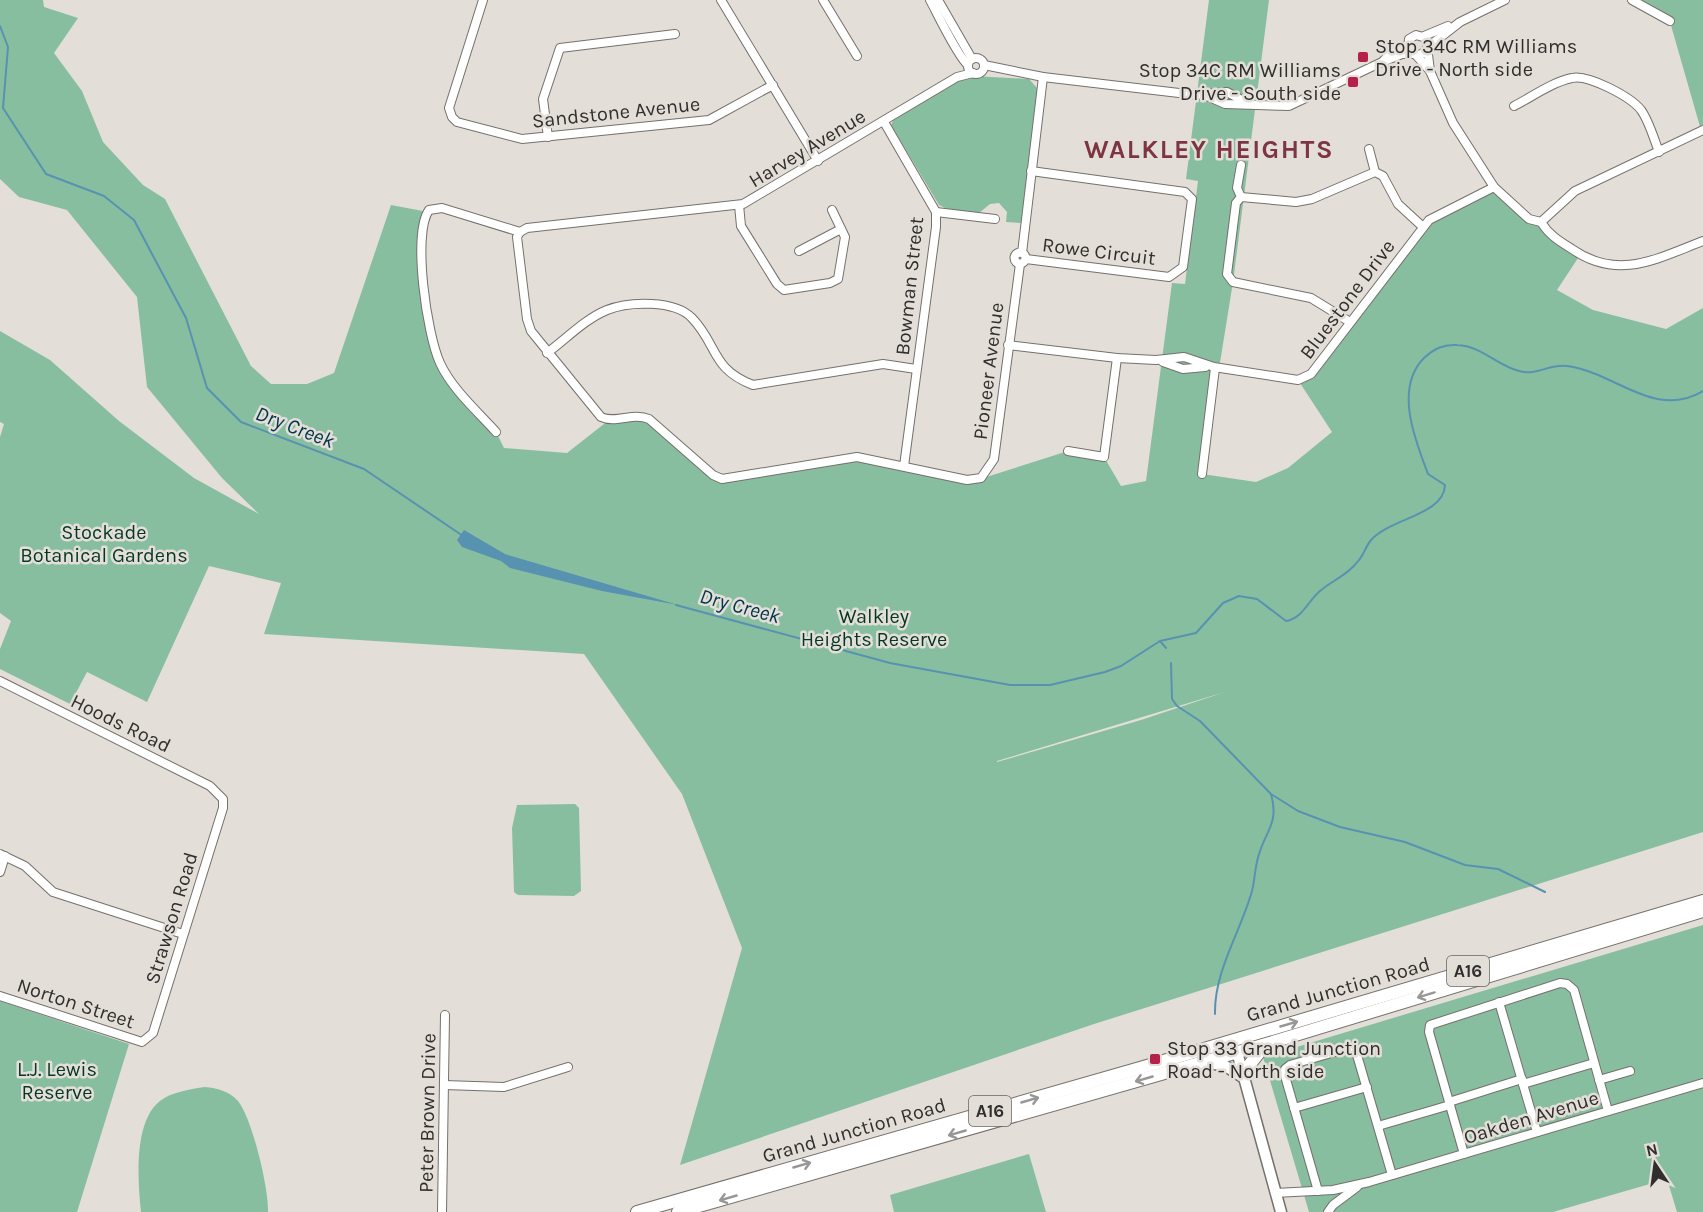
<svg xmlns="http://www.w3.org/2000/svg" width="1703" height="1212" viewBox="0 0 1703 1212" font-family="Karla,sans-serif">
  <style>
    .green { fill: #88bea0; fill-rule: evenodd }
    .water { fill: #5892b1 }
    .lines { fill: none; stroke-linecap: round; stroke-linejoin: round }
    .stream { stroke: #5892b1; stroke-width: 2 }
    .minor-casing { stroke: #75706b; stroke-width: 10 }
    .major-casing { stroke: #75706b; stroke-width: 13 }
    .highway-casing { stroke: #75706b; stroke-width: 14 }
    .minor { stroke: #fff; stroke-width: 8 }
    .major { stroke: #fff; stroke-width: 10 }
    .highway { stroke: #fff; stroke-width: 12 }
    .oneway { stroke: #989796 }
    .poi-dot { fill: #b42249; stroke: #e3ded8; stroke-width: 2 }
    .labels { text-anchor: middle; stroke-width: 5; stroke-linejoin: round; paint-order: stroke }
    .shield { fill: #e3ded8; stroke: #666460; stroke-width: 1.5 }
    .shield-label { font-size: 18px; font-weight: bold; fill: #312f2d }
    .poi-label { font-size: 20px; fill: #312f2d; stroke: #e3ded8; text-anchor: start }
    .street-label { font-size: 20px; fill: #312f2d; stroke: #e3ded8 }
    .park-label { font-size: 20px; fill: #053823; stroke: #e3ded8 }
    .water-label { font-size: 21px; font-style: italic; fill: #00354b; stroke: #e3ded8 }
    .district-label { font-size: 26px; font-weight: bold; letter-spacing: 1.5px; fill: #7d3541; stroke: #e3ded8 }
  </style>
  <rect width="100%" height="100%" fill="#e3ded8"/>
  <g class="green">
    <path d="M0,0H43L44,7L78,18L54,53L82,91L103,142L143,185L165,199L251,366L271,384H307L334,373L391,205L428,212L423,251L426,310L448,377L496,432L504,448L567,453L609,420L646,417L718,477L857,457L977,480L1068,451L1104,457L1121,486L1146,481L1172,283L1185,284L1198,181L1186,179L1209,0H1269L1233,282L1202,474L1256,482L1288,468L1332,432L1298,380L1311,374L1429,220L1494,187L1580,255L1557,290L1593,310L1666,329L1703,308V832L1094,1024L680,1165L742,948L682,794L584,654L264,634L281,583L209,566L147,702L87,672L70,704L0,669V649L11,621L0,613V437L4,424L0,422V331L50,360L119,421L194,478L259,514L222,478L147,387L137,297L67,210L19,197L0,179ZM1225,692L1141,720L997,762V761Z"/>
    <path d="M1628,0H1703V137L1670,22Z"/>
    <path d="M974,76L1029,79L1038,89L1021,223L1006,222L1007,212L999,203L990,204L979,213L947,209L939,205L891,125L894,118L958,79Z"/>
    <path d="M575,804L579,808L581,891L574,896L518,895L514,892L512,828L517,805Z"/>
    <path d="M1703,925V1212H1677L1667,1179L1553,1212H1309L1263,1057Z"/>
    <path d="M0,1001L129,1044L77,1212H0Z"/>
    <path d="M205,1087C217,1088 229,1091 238,1101C252,1118 269,1189 268,1212H141C138,1182 133,1122 160,1101C171,1092 191,1089 205,1087Z"/>
    <path d="M1029,1154L1046,1212H894L890,1195Z"/>
  </g>
  <path class="water" d="M464,530L505,554L678,605L602,591L510,568L501,561L462,547L457,540Z"/>
  <g class="lines">
    <g class="stream">
      <path d="M0,26L8,47L3,108L46,174L104,196L134,220L186,318L207,388L241,422L364,469L463,536"/>
      <path d="M676,605L890,663L1010,685H1050L1105,672L1121,666L1160,641L1196,633L1223,603L1239,596L1257,599L1286,621C1302,619 1308,601 1320,591C1333,580 1348,575 1359,560C1364,554 1366,546 1371,540C1391,518 1444,515 1445,485L1428,474C1415,440 1394,388 1424,358C1434,349 1443,344 1457,345C1482,346 1496,365 1519,371C1536,376 1549,364 1567,366C1617,373 1654,420 1703,391"/>
      <path d="M1160,641L1166,648"/>
      <path d="M1171,663L1172,699L1177,706L1200,721L1271,794C1279,822 1267,829 1259,854C1255,866 1255,879 1252,891C1241,931 1214,971 1215,1014"/>
      <path d="M1271,794L1298,811L1340,827L1405,842L1465,865L1498,869L1545,892"/>
    </g>
    <g class="minor-casing">
      <g id="minor">
        <path d="M483,0L449,108L452,117L457,122L522,139L709,120L773,85"/>
        <path d="M721,0L818,161"/>
        <path d="M823,0L857,56"/>
        <path d="M930,0C938,15 958,57 968,65"/>
        <path d="M938,0L972,59"/>
        <path d="M1632,0L1670,21"/>
        <path d="M1424,36L1448,26"/>
        <path d="M1428,47L1460,22L1505,0"/>
        <path d="M1427,50L1420,55L1413,54L1408,47L1409,39L1416,35L1426,38L1430,71"/>
        <path d="M1416,55L1430,71L1453,123L1494,187L1529,219L1541,222C1549,235 1559,241 1572,249C1618,281 1656,259 1703,241"/>
        <circle cx="976" cy="66" r="8"/>
        <path d="M1384,60L1393,51L1408,45"/>
        <path d="M984,65L1043,77L1196,95L1227,92L1247,103"/>
        <path d="M1207,96L1225,104L1289,106L1382,62L1402,54H1413"/>
        <path d="M1514,106C1532,97 1552,82 1572,78C1588,74 1631,97 1641,110C1649,121 1654,139 1659,152"/>
        <path d="M884,122L936,212V227L904,466"/>
        <path d="M548,137L543,99L560,48L675,34"/>
        <path d="M1369,149L1375,172"/>
        <path d="M1241,165L1237,188L1241,197L1236,203L1227,274L1233,282L1311,298L1350,322"/>
        <path d="M1241,197L1296,202L1312,199L1375,172L1383,176L1398,204L1423,227"/>
        <path d="M739,205L741,226L777,284L784,290L830,283L838,279L845,237L832,210"/>
        <path d="M936,212L995,219"/>
        <path d="M1541,222L1575,191L1703,130"/>
        <path d="M520,232L517,237L527,319L531,331L601,417C616,424 633,412 649,419L713,475L722,479L857,457L967,480L981,478L994,459L1020,264"/>
        <path d="M520,232L527,228L743,204L957,77L973,73"/>
        <path d="M799,251L841,229"/>
        <circle cx="1020" cy="258" r="5.5"/>
        <path d="M1022,253L1043,77"/>
        <path d="M1026,259L1169,277L1183,267L1192,199L1185,192L1031,171"/>
        <path d="M1008,345L1117,358L1156,360L1184,357L1214,367L1298,380L1311,374L1429,220L1494,187"/>
        <path d="M547,353C566,339 585,319 607,310C629,301 675,300 692,318C718,345 711,369 753,385L883,364L916,369"/>
        <path d="M1163,362L1183,369L1205,367"/>
        <path d="M496,432C477,411 452,389 440,363C427,335 412,234 429,210L442,208L520,232"/>
        <path d="M1068,451L1104,457L1117,358"/>
        <path d="M1202,474L1215,368"/>
        <path d="M0,681L210,786L223,799V808L153,1033L142,1042L0,996"/>
        <path d="M0,854L25,866L53,892L183,934"/>
        <path d="M0,872L5,856"/>
        <path d="M1499,1002L1537,1132"/>
        <path d="M1599,1080L1630,1071"/>
        <path d="M1523,1084L1594,1063"/>
        <path d="M444,1085L504,1087L568,1067"/>
        <path d="M1449,1102L1522,1079"/>
        <path d="M1294,1108L1367,1087"/>
        <path d="M1378,1126L1450,1105"/>
        <path d="M1464,1154L1429,1032L1430,1025L1560,983L1567,984L1574,990L1608,1111"/>
        <path d="M1318,1191L1285,1076V1069L1290,1065L1345,1049H1352L1357,1055L1392,1175"/>
        <path d="M1275,1193L1333,1190L1369,1182L1703,1083"/>
        <path d="M442,1212L445,1015"/>
        <path d="M1328,1212L1333,1205L1357,1187"/>
      </g>
    </g>
    <g class="major-casing">
      <g id="major">
        <path d="M1237,1052L1281,1212"/>
        <path d="M1203,1063L1224,1065L1244,1078"/>
      </g>
    </g>
    <g class="highway-casing">
      <g id="highway">
        <path d="M1243,1073L1265,1045"/>
        <path d="M637,1212L1140,1068L1703,901"/>
        <path d="M678,1212L1266,1044L1703,911"/>
      </g>
    </g>
    <use href="#minor" class="minor"/>
    <use href="#major" class="major"/>
    <use href="#highway" class="highway"/>
  </g>
  <defs><path id="oneway-shaft" d="M-6 0H5M1.5-3L5.5 0L1.5 3" fill="none" stroke-width="1.6" stroke-linecap="round" stroke-linejoin="round" transform="scale(1.5)"/></defs>
  <g class="oneway">
    <use href="#oneway-shaft" transform="translate(1426 995) rotate(163)"/>
    <use href="#oneway-shaft" transform="translate(1289 1024) rotate(-16)"/>
    <use href="#oneway-shaft" transform="translate(1144 1079) rotate(164)"/>
    <use href="#oneway-shaft" transform="translate(1030 1100) rotate(-16)"/>
    <use href="#oneway-shaft" transform="translate(957 1133) rotate(164)"/>
    <use href="#oneway-shaft" transform="translate(802 1165) rotate(-16)"/>
    <use href="#oneway-shaft" transform="translate(728 1198) rotate(164)"/>
  </g>
  <g class="poi-dot">
    <rect x="1357" y="51" width="12" height="12" rx="3"/>
    <rect x="1347" y="76" width="12" height="12" rx="3"/>
    <rect x="1149" y="1053" width="12" height="12" rx="3"/>
  </g>
  <g class="labels">
    <g class="shield">
      <rect x="1447" y="956" width="42" height="30" rx="4.5"/>
      <rect x="969" y="1096" width="42" height="30" rx="4.5"/>
    </g>
    <g class="shield-label">
      <text x="1468" y="977">A16</text>
      <text x="990" y="1117">A16</text>
    </g>
    <g class="poi-label">
      <text x="1375" y="53">Stop 34C RM Williams<tspan x="1375" dy="23">Drive - North side</tspan></text>
      <text x="1341" y="77" text-anchor="end">Stop 34C RM Williams<tspan x="1341" dy="23">Drive - South side</tspan></text>
      <text x="1167" y="1055">Stop 33 Grand Junction<tspan x="1167" dy="23">Road - North side</tspan></text>
    </g>
    <g class="street-label">
      <text transform="translate(616 112) rotate(-6)" y="7">Sandstone Avenue</text>
      <text transform="translate(807 148) rotate(-31)" y="7">Harvey Avenue</text>
      <text transform="translate(1099 251) rotate(7)" y="7">Rowe Circuit</text>
      <text transform="translate(909 286) rotate(-84)" y="7">Bowman Street</text>
      <text transform="translate(1347 299) rotate(-53)" y="7">Bluestone Drive</text>
      <text transform="translate(988 371) rotate(-83)" y="7">Pioneer Avenue</text>
      <text transform="translate(121 723) rotate(26)" y="7">Hoods Road</text>
      <text transform="translate(171 918) rotate(-73)" y="7">Strawson Road</text>
      <text transform="translate(1338 989) rotate(-16)" y="7">Grand Junction Road</text>
      <text transform="translate(76 1003) rotate(18)" y="7">Norton Street</text>
      <text transform="translate(427 1113) rotate(-89)" y="7">Peter Brown Drive</text>
      <text transform="translate(1531 1117) rotate(-17)" y="7">Oakden Avenue</text>
      <text transform="translate(854 1130) rotate(-16)" y="7">Grand Junction Road</text>
    </g>
    <g class="park-label">
      <text x="104" y="539">Stockade<tspan x="104" dy="23">Botanical Gardens</tspan></text>
      <text x="874" y="623">Walkley<tspan x="874" dy="23">Heights Reserve</tspan></text>
      <text x="57" y="1076">L.J. Lewis<tspan x="57" dy="23">Reserve</tspan></text>
    </g>
    <g class="water-label">
      <text transform="translate(295 427) rotate(21)" y="7">Dry Creek</text>
      <text transform="translate(740 606) rotate(15)" y="7">Dry Creek</text>
    </g>
    <g class="district-label">
      <text x="1209" y="158">WALKLEY HEIGHTS</text>
    </g>
  </g>
  <g transform="translate(1655 1164) rotate(347)" stroke="#e3ded8" stroke-width="4.5" paint-order="stroke">
  <path d="M0-4.5L10 22L0 15L-10 22Z" fill="#312f2d"/>
  <text y="-9" font-size="16" font-weight="bold" text-anchor="middle" fill="#312f2d">N</text>
  </g>
</svg>
